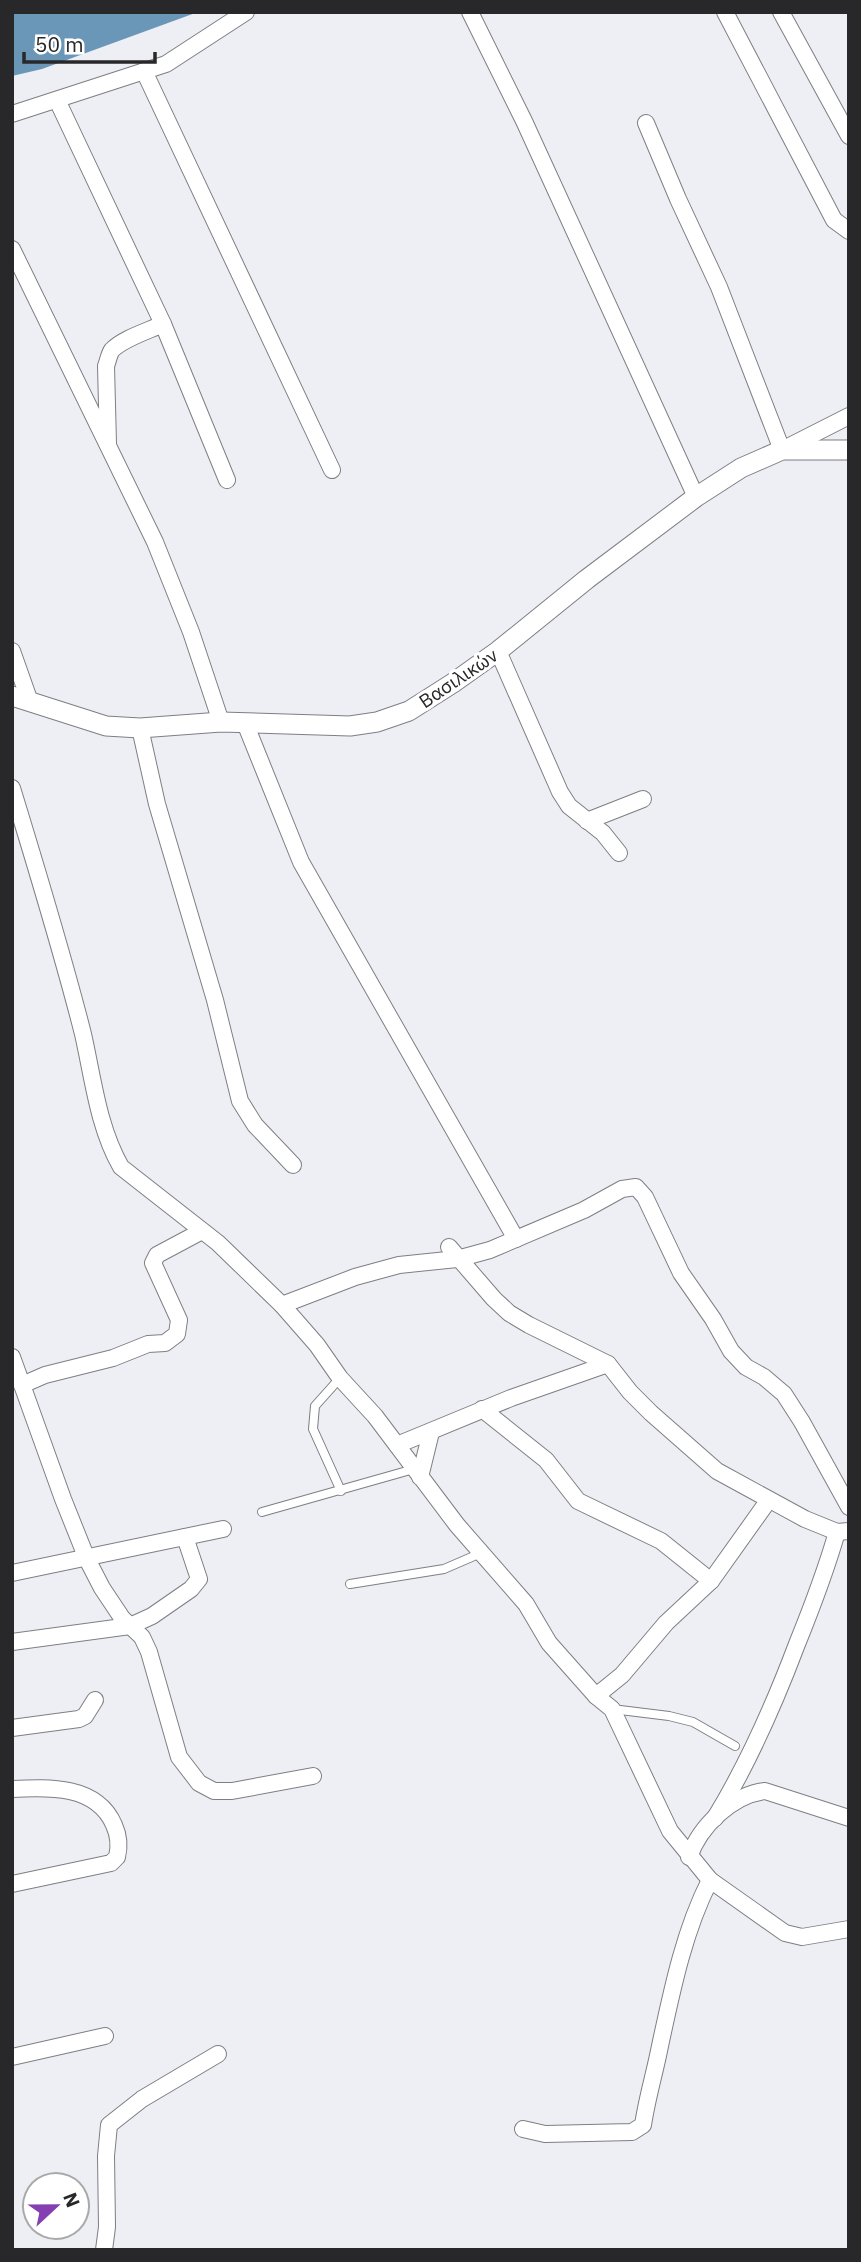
<svg xmlns="http://www.w3.org/2000/svg" width="861" height="2262" viewBox="0 0 861 2262" font-family="'IBM Plex Sans',sans-serif">
  <style>
    .water { fill: #6a97b8 }
    .lines { fill: none; stroke-linecap: round; stroke-linejoin: round }
    .service-casing { stroke: #7e7f83; stroke-width: 10 }
    .minor-casing { stroke: #7e7f83; stroke-width: 18 }
    .tertiary-casing { stroke: #7e7f83; stroke-width: 21 }
    .service { stroke: #fff; stroke-width: 8 }
    .minor { stroke: #fff; stroke-width: 16 }
    .tertiary { stroke: #fff; stroke-width: 19 }
    .labels { text-anchor: middle; stroke-width: 6; stroke-linejoin: round; paint-order: stroke }
    .street-label { font-size: 19px; fill: #28282a; stroke: #fff }
  </style>
  <rect width="100%" height="100%" fill="#edeff4"/>
  <path class="water" d="M12,12H198L42,69L12,76Z"/>
  <g class="lines">
    <g class="service-casing">
      <g id="service">
        <path d="M340,1378L315,1406L313,1429L341,1491"/>
        <path d="M262,1512L414,1469"/>
        <path d="M350,1584L444,1569L481,1553"/>
        <path d="M612,1709L669,1716L693,1722L735,1746"/>
      </g>
    </g>
    <g class="minor-casing">
      <g id="minor">
        <path d="M470,12L524,121L696,497"/>
        <path d="M725,12L834,220L849,231"/>
        <path d="M781,12L849,136"/>
        <path d="M144,71L332,470"/>
        <path d="M57,100L163,324L227,480"/>
        <path d="M12,114L166,64L246,12"/>
        <path d="M646,123L678,199L719,287L782,450L849,416"/>
        <path d="M12,249L155,542L191,632L221,722"/>
        <path d="M108,444L106,366C108,361 109,354 112,350C124,338 148,331 163,324"/>
        <path d="M12,651L30,702"/>
        <path d="M498,651L560,792L569,806L603,833L619,853"/>
        <path d="M245,723L301,862L516,1239"/>
        <path d="M140,728L157,804L215,1000L240,1101L255,1125L293,1165"/>
        <path d="M12,788C37,870 62,951 83,1034C93,1078 98,1127 121,1167L218,1243L282,1305L317,1345L340,1378L375,1416L457,1525L526,1604L549,1643L596,1696L612,1709L670,1831L710,1880L785,1933L802,1937L849,1929"/>
        <path d="M587,821L643,799"/>
        <path d="M449,1247L494,1299L509,1313L529,1325L608,1364L630,1392L651,1413L717,1471L805,1519L837,1532L849,1531"/>
        <path d="M282,1305L355,1277L399,1265L457,1259L490,1250L584,1210L622,1189L636,1187L645,1197L681,1273L713,1319L731,1351L746,1367L764,1377L784,1394L802,1422L849,1507"/>
        <path d="M12,1357L63,1499L87,1559L102,1588L122,1618L142,1637L149,1652L179,1757L199,1783L214,1791H232L313,1776"/>
        <path d="M22,1385L45,1375L113,1358L148,1344L165,1343L177,1334L179,1320L153,1263L157,1255L202,1231"/>
        <path d="M482,1409L546,1460L578,1501L661,1541L711,1581"/>
        <path d="M397,1445L511,1398L608,1364"/>
        <path d="M420,1477L431,1432"/>
        <path d="M12,1573L223,1529"/>
        <path d="M12,1642L130,1626L152,1616L191,1589L199,1579L185,1537"/>
        <path d="M596,1696L622,1675L666,1623L711,1581L768,1501"/>
        <path d="M12,1728L79,1719L85,1716L95,1700"/>
        <path d="M12,1789C49,1787 97,1785 114,1825C119,1836 120,1845 117,1857L111,1863L12,1884"/>
        <path d="M715,1818C749,1762 774,1705 797,1644C812,1607 826,1570 837,1532"/>
        <path d="M689,1857C700,1826 732,1795 765,1791L849,1818"/>
        <path d="M12,2057L105,2036"/>
        <path d="M523,2129L545,2134L632,2132L643,2125C647,2098 655,2072 660,2046C672,1990 684,1931 710,1880"/>
        <path d="M104,2250L107,2227L106,2156L109,2125L142,2099L218,2054"/>
      </g>
    </g>
    <g class="tertiary-casing">
      <path id="tertiary" d="M12,696L106,726L140,728L221,722L350,726L377,722L409,711L453,683L498,651L587,579L696,497L741,468L782,450H849"/>
    </g>
    <use href="#service" class="service"/>
    <use href="#minor" class="minor"/>
    <use href="#tertiary" class="tertiary"/>
  </g>
  <g class="labels">
    <g class="street-label">
      <text transform="translate(458 678) rotate(-34)" y="7">Βασιλικών</text>
    </g>
  </g>
  <rect width="861" height="2262" fill="none" stroke="#28282a" stroke-width="28"/>
  <g transform="translate(56 2206) rotate(68)"><circle r="33" fill="#ffffff" stroke="#a9a9aa" stroke-width="2"/>
  <path d="M0-5L12 26L0 18L-12 26Z" fill="#863fb2"/>
  <text y="-10" font-size="19" font-weight="bold" text-anchor="middle" fill="#28282a">N</text>
  </g>
  <path d="M24 52v10h131v-10" fill="none" stroke="#28282a" stroke-width="3.5"/>
  <text x="35" y="52" font-size="21" fill="#28282a" stroke="#ffffff" stroke-width="5" paint-order="stroke">50 m</text>
</svg>
